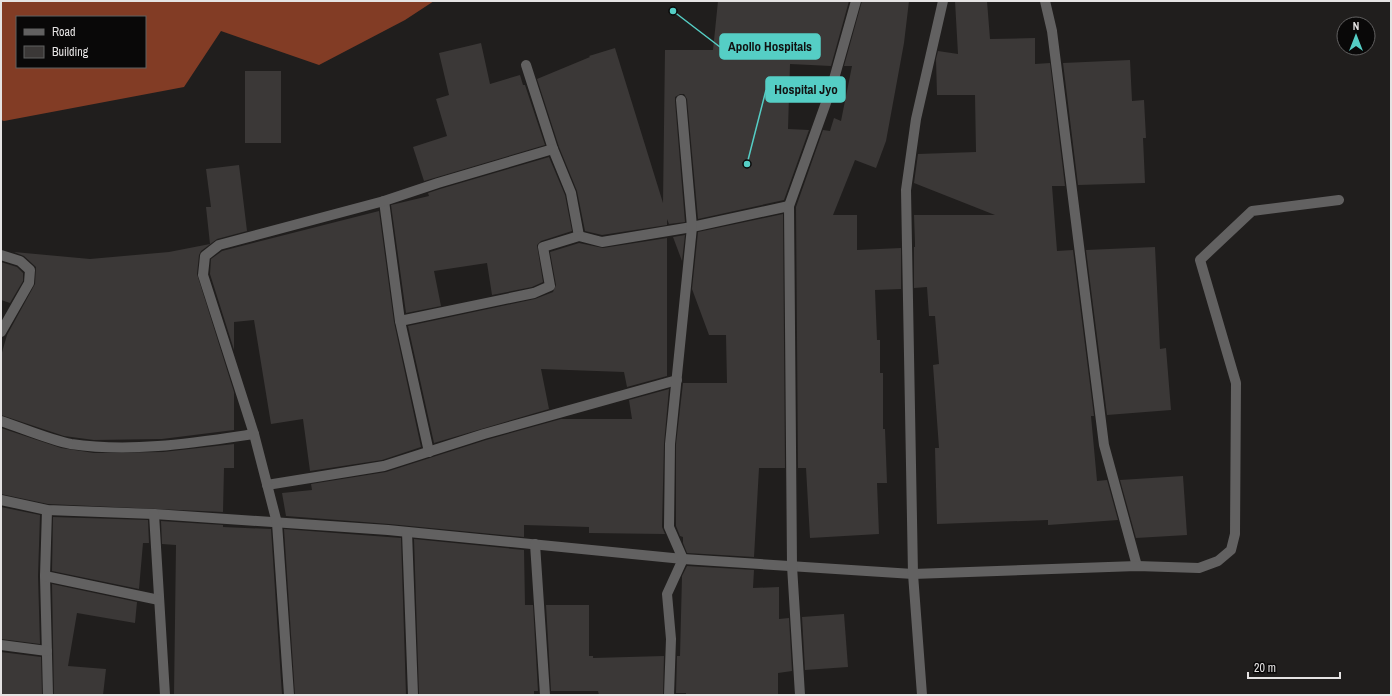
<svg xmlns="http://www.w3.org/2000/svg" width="1392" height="696" viewBox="0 0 1392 696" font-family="'Archivo Narrow',sans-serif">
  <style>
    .forest { fill: #823c25; fill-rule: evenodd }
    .building { fill: #3b3837 }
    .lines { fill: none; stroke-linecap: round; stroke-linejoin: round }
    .minor { stroke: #626161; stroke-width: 10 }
    .leader { fill: none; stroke: #55cec5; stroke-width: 1.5 }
    .callout-dot { fill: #55cec5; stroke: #090808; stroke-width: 1.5 }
    .callout { fill: #55cec5; stroke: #55cec5; stroke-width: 1.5 }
    .callout-label { font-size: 13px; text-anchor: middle; font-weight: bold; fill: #111 }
  </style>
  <rect width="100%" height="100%" fill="#201e1d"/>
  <path class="forest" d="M1,1H434L405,20L319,65L221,31L184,87L4,121L1,120ZM17,17H145V67H17Z"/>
  <g class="building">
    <path d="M718,1H849L831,66L790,64L788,129L809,130L784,200L698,219L687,99L684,94H680L675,97V101L685,222L669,224L667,219V225L602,235L585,231L577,191L559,147L537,79L590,57L589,56L615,48L663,203L665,50H713Z"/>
    <path d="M862,1H909L904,43L886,141L876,168L855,160L833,215H857V250L901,248V289L875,290L877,340H880V373H883V429H885L887,483H877L879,534L810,538L806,468H798L796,207L823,130L830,131L834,118L841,121L852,66H844Z"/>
    <path d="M955,1H987L990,39L1035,38V64L1050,63L1065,186H1052L1057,251L1073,250L1094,416H1091L1097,481L1107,480L1118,520L1048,525V520L937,524L935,448H939L933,365L939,364L935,316H929L927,287L914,288V247H915V243L914,215H995L914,183L918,154L976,152L975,95H937L936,59L938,51L958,54Z"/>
    <path d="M481,43L490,84L520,75L523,85H525L545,145L424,181L413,147L447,136L436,99L449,95L439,53Z"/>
    <path d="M1130,60L1132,101L1144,100L1146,138H1143L1145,183L1078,185L1063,63Z"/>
    <rect x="245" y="71" width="36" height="72"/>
    <path d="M549,157L565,195L572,231L541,241L537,245L543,282L532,287L492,295L487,263L434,271L441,306L406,313L391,205L429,196L428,193L440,189Z"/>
    <path d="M239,165L247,231L217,239L201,251L199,255L197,274L234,392V430L162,439L94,440L64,436L1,415V356L7,335L35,284L36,267L24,256L14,252L90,259L169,252L210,244L206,207H211L206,169Z"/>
    <path d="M379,211L394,322L421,447L382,460L310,471L303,419L271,424L254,320L234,322V350L210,274L211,259L222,251Z"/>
    <path d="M783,214L785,468H759L754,557L687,553L683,543V537L680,536L676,526V444L683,383H727L726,335H709L692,289L698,232Z"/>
    <path d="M685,235L682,261L673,237Z"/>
    <path d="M667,238V376L627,387L624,372L541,369L549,409L434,443L408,326L535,299L553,292L556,285L550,252L579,243L603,248Z"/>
    <path d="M1155,247L1160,349L1166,348L1171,410L1107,415L1086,250Z"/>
    <path d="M1,262L17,267L23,273V281L10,303L1,300Z"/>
    <path d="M669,389L664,444L662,527L665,534L589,533V527L524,525V537L389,524L286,516L282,493L312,490L311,484L386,472L486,440L561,419H632L629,400Z"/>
    <path d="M1,428L61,448L94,453L163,452L234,444V468H224L223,512L48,504L1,494Z"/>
    <path d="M1183,476L1187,535L1136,538L1120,480Z"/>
    <path d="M1,507L40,515L38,576L40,644L1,639Z"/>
    <path d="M53,517L148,520L149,543H143L139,589L52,571Z"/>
    <path d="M161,521L223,525V527L271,529L282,695H174L176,545L162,544Z"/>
    <path d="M284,529L401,538L406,695H295Z"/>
    <path d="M414,539L524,550L525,605H533L538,691H534V695H419Z"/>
    <path d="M687,566L754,570L753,588L779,587V619L789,618L792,671L778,673V695H686V693H676L677,656H680L682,576Z"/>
    <path d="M52,584L137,602L135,623L77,613L68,666L106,669L103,695H54Z"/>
    <path d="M546,605H589V656H593V658L664,656L663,694L599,695L598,691H551Z"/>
    <path d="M844,614L848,667L805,670L802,617Z"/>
    <path d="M1,652L41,657L42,695H1Z"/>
  </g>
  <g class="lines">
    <g class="minor">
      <path d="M1045,1L1052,31L1104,445L1137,566"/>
      <path d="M526,65L553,149L571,193L579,236"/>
      <path d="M384,201L400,321L429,452"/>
      <path d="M1,255L20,261L30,270L29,283L1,332"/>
      <path d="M400,321L534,293L550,286L543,247L579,236L602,242L692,227L789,206"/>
      <path d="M1,421C22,428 50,440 71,444C132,453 193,443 254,434"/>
      <path d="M267,485L384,466L484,434L677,380"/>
      <path d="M1,500L47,510L154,514L388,530L683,559L913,574L1137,566L1199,568L1218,561L1231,550L1235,534L1236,383L1200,260L1252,211L1339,200"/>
      <path d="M47,510L45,576L48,695"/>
      <path d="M154,514L165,695"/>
      <path d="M407,532L413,695"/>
      <path d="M535,544L545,695"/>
      <path d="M45,576L159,600"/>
      <path d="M1,645L47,651"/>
      <path d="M289,695L277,523L254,434L203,275L205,256L219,245L384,201L438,183L553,149"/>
      <path d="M669,695L671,639L667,594L683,559L669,527L670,444L692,227L681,100"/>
      <path d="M800,695L792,566L789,206L832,86L856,1"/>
      <path d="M922,695L913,574L906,190L916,119L943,1"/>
    </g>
  </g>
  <path class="leader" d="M673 11L720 47M747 164L766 90"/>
  <g class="callout-dot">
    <circle cx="673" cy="11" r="4"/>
    <circle cx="747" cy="164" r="4"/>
  </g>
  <g class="callout">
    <rect x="720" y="34" width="100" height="25" rx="4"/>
    <rect x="766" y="77" width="79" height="25" rx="4"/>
  </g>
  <g class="callout-label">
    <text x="770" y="51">Apollo Hospitals</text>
    <text x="806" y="94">Hospital Jyo</text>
  </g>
  <rect width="1392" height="696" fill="none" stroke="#e5e3e3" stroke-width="4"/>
  <rect x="16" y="16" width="130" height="52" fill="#090808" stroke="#616060"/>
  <rect x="24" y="29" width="20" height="6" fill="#626161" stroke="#616060"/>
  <text x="52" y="36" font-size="12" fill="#e5e3e3">Road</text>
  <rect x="24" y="46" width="20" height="12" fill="#3b3837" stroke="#616060"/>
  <text x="52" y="56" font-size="12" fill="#e5e3e3">Building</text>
  <g transform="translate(1356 36)"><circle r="19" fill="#090808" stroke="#616060"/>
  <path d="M0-3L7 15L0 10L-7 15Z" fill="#55cec5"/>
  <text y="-6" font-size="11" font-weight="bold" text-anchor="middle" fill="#e5e3e3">N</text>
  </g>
  <path d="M1248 672v6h92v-6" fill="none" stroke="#e5e3e3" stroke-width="2"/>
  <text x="1254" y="672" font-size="12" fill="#e5e3e3" stroke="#090808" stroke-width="3" paint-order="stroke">20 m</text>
</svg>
